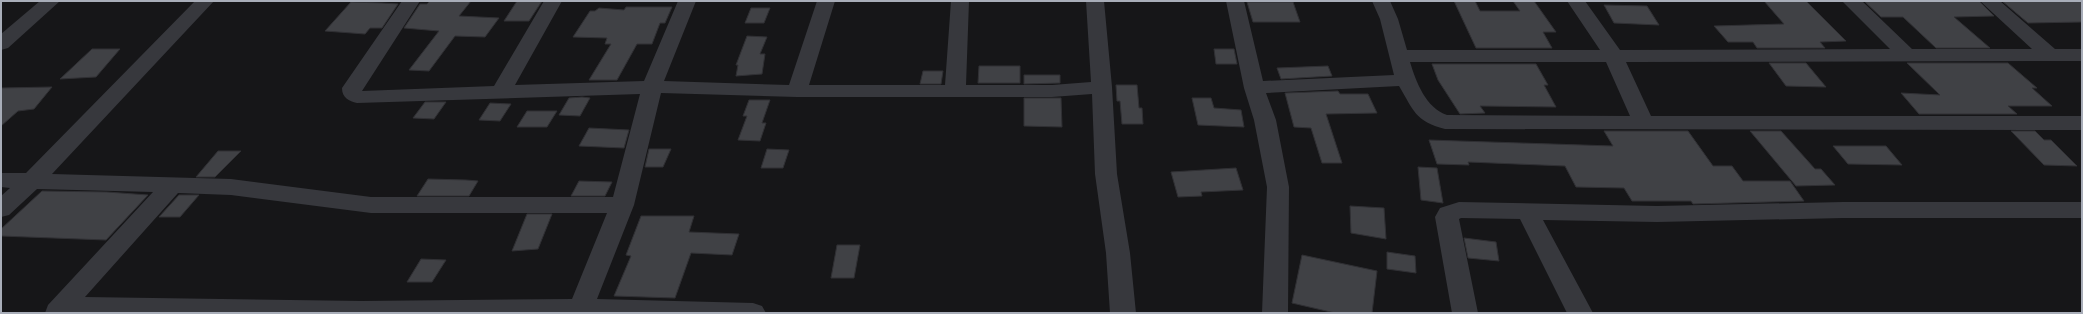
<svg xmlns="http://www.w3.org/2000/svg" width="2083" height="314" viewBox="0 0 2083 314" font-family="Ubuntu,sans-serif">
  <style>
    .building { fill: #404145; stroke: #303034 }
    .lines { fill: none; stroke-linecap: round; stroke-linejoin: round }
    .street { fill: #37383d; fill-rule: evenodd }
  </style>
  <rect width="100%" height="100%" fill="#161618"/>
  <g class="building">
    <path d="M430,1H471L459,16L499,18L485,37L455,36L429,71L409,70L439,31L404,28L420,4H427Z"/>
    <path d="M517,1H542L529,21H504Z"/>
    <path d="M1454,1H1475L1480,11H1520L1513,1H1534L1556,32H1543L1552,48H1476Z"/>
    <path d="M1764,1H1806L1846,41L1820,42L1825,48H1757L1753,42H1728L1714,26L1784,24Z"/>
    <path d="M1864,1H1979L1994,16L1954,17L1990,48H1936L1903,17H1881Z"/>
    <path d="M2002,1H2082V22L2028,23Z"/>
    <path d="M351,2L382,3L398,4L382,28H370L365,34L325,31Z"/>
    <path d="M1247,2H1293L1300,22H1253Z"/>
    <path d="M1604,5L1647,6L1659,25L1614,23Z"/>
    <path d="M626,7H672L665,23H660L652,44H637L617,80H589L611,44H605L607,38L573,37L590,11H595L599,8L624,10Z"/>
    <path d="M751,8H770L764,23H745Z"/>
    <path d="M747,36L767,37L760,54H765L762,74L736,76L738,65H736Z"/>
    <path d="M92,49H120L96,77L60,79Z"/>
    <path d="M1214,49H1234L1237,64H1216Z"/>
    <path d="M1769,63H1806L1826,87L1786,86Z"/>
    <path d="M1907,63H2008L2037,88H2032L2052,106H2008L2017,114H1919L1901,93L1940,95Z"/>
    <path d="M1432,64H1536L1548,85H1544L1556,107L1480,106L1485,113L1460,114L1438,80Z"/>
    <path d="M979,66H1020V83H978Z"/>
    <path d="M1328,66L1332,76L1281,79L1277,68Z"/>
    <path d="M923,71H943L941,84H920Z"/>
    <path d="M1024,75H1060V83L1024,84Z"/>
    <path d="M1116,85H1137L1139,108H1142L1143,124H1122L1120,101H1117Z"/>
    <path d="M52,87L34,109L18,111L1,126V88Z"/>
    <path d="M1338,91L1340,94H1368L1377,113L1326,114L1342,163H1322L1311,128L1294,127L1285,93Z"/>
    <path d="M582,97L590,98L580,116L559,115L569,98Z"/>
    <path d="M1024,98H1061L1062,127L1024,126Z"/>
    <path d="M1192,98H1211L1214,108L1241,110L1244,127L1198,125Z"/>
    <path d="M749,100H770L762,123H766L760,141L738,140L747,116H743Z"/>
    <path d="M425,102H446L434,119L413,118Z"/>
    <path d="M490,103L511,104L500,121L479,120Z"/>
    <path d="M527,111H557L547,127H517Z"/>
    <path d="M589,128L629,130L624,148L579,146Z"/>
    <path d="M1604,131H1688L1713,166H1732L1743,181H1790L1804,201L1693,204L1691,201H1632L1624,188L1576,187L1565,166L1468,162L1469,165L1437,164L1429,140L1613,146Z"/>
    <path d="M1750,131H1781L1815,169H1821L1835,185L1796,186Z"/>
    <path d="M2011,131H2035L2044,140H2051L2077,166L2044,165Z"/>
    <path d="M1833,146H1886L1902,165L1848,164Z"/>
    <path d="M649,149H671L663,167H645Z"/>
    <path d="M767,149L789,150L783,168H761Z"/>
    <path d="M218,151H241L215,177H196Z"/>
    <path d="M1418,167L1437,168L1443,203L1421,200Z"/>
    <path d="M1236,168L1243,190L1201,192L1202,196L1178,197L1171,172Z"/>
    <path d="M428,179L466,180L478,181L469,196H417Z"/>
    <path d="M579,181L612,182L605,196H571Z"/>
    <path d="M42,191L107,192L148,195L106,240L1,236V229Z"/>
    <path d="M179,195H199L180,217H159Z"/>
    <path d="M1350,206L1384,208L1386,239L1351,233Z"/>
    <path d="M527,214H552L538,249L512,251Z"/>
    <path d="M641,216H694L689,232L739,234L732,255L691,253L675,298L614,296L631,256L626,255Z"/>
    <path d="M1464,238L1496,242L1499,261L1468,258Z"/>
    <path d="M837,245H860L854,278H831Z"/>
    <path d="M1387,252L1415,256L1416,273L1387,269Z"/>
    <path d="M1302,255L1377,271L1372,313H1335L1292,303Z"/>
    <path d="M421,259L446,260L432,282H407Z"/>
  </g>
  <g class="lines">
    <g class="street">
      <path d="M40,1H60L8,48L1,50V34Z"/>
      <path d="M195,1H214L52,174L231,179L371,197H613L640,94L357,103C349,101 342,98 342,88L402,1H420L362,91L494,86L544,1H562L515,85L644,81L678,1H696L664,81L789,85L817,1H835L809,85H945L951,1H969L966,85H1052L1091,82L1086,1H1104L1112,87L1117,174L1130,253L1136,313H1110L1106,253L1095,174L1092,94L1052,97H797L661,93L634,205L597,299L753,303L762,306L766,313H45L48,305L153,192L37,189L9,215L1,217V196L10,188L1,187V173H26ZM178,193L231,195L371,213H607L572,299L362,301L85,297Z"/>
      <path d="M1226,1H1244L1263,81L1394,75L1380,19L1372,1H1390L1398,19L1407,50H1600L1567,1H1585L1620,50L1890,49L1842,1H1862L1912,49H2032L1980,1H2000L2055,49H2082V61L1626,62L1651,116H2082V130L1445,129C1415,121 1414,111 1399,86L1266,93L1276,120L1289,187L1288,313H1262L1267,187L1254,120L1244,88ZM1410,62H1606L1630,116L1447,115C1426,108 1416,82 1410,62Z"/>
      <path d="M1459,202L1657,206L1843,202H2082V218H1843L1657,222L1543,220L1593,313H1567L1520,219L1461,218L1459,219L1478,313H1452L1435,217L1440,208Z"/>
    </g>
  </g>
  <rect width="2083" height="314" fill="none" stroke="#a8adb8" stroke-width="4"/>
</svg>
